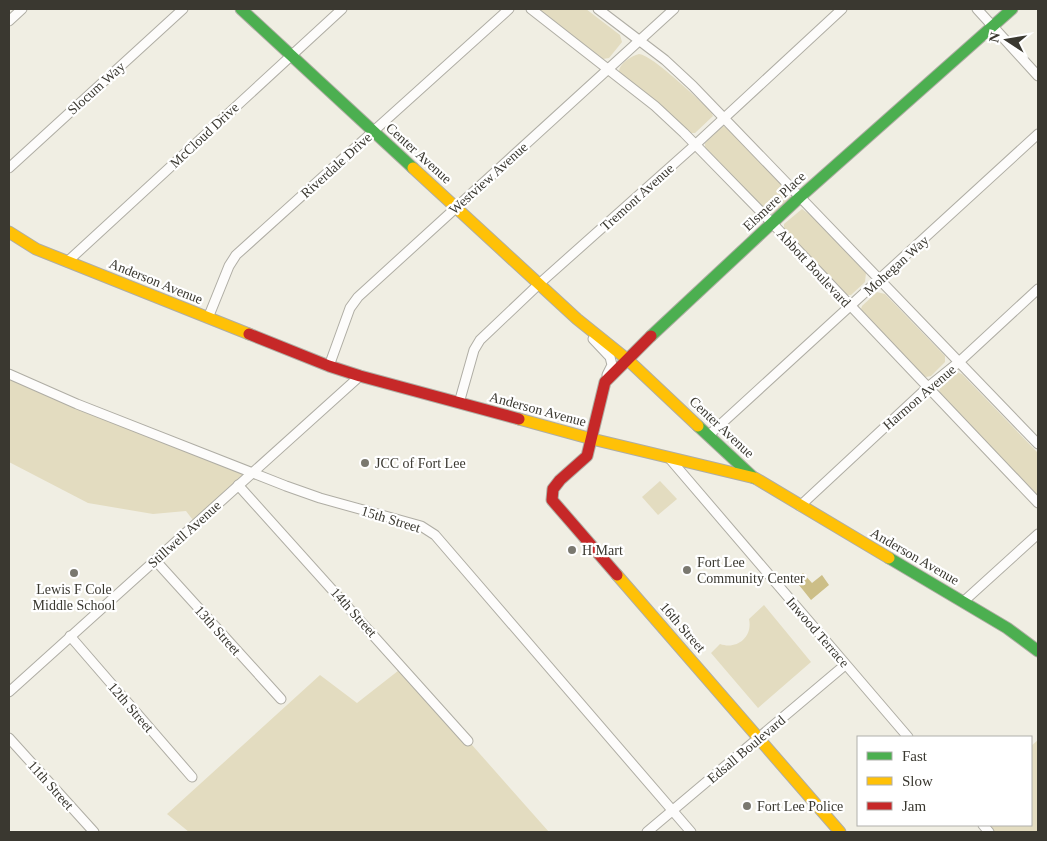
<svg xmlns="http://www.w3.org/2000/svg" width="1047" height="841" viewBox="0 0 1047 841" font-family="'Times New Roman',serif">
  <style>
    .green { fill: #e3dcc0 }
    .water { fill: #ccbe87 }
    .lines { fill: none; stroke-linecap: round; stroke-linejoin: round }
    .street-casing { stroke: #afada4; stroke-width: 11 }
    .fast-casing { stroke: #afada4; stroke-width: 13 }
    .slow-casing { stroke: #afada4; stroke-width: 13 }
    .jam-casing { stroke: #afada4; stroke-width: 13 }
    .street { stroke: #fdfcfb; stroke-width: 9 }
    .fast { stroke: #4caf50; stroke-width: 11 }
    .slow { stroke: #ffc107; stroke-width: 11 }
    .jam { stroke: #c62828; stroke-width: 11 }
    .poi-dot { fill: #7a786f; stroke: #fff; stroke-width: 2 }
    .labels { text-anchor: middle; stroke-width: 4.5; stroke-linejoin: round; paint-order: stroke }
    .street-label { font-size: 14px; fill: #3a3830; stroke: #fff }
    .poi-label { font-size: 14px; fill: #3a3830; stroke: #fff; text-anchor: start }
  </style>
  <rect width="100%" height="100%" fill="#f0eee3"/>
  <g class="green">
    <path d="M539,9H586L620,35L622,42L609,58L603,59Z"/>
    <path d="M639,54C654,56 697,99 711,111L713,116L695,133H691L686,129L619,72C619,64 631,56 639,54Z"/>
    <path d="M723,126L727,128L790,193V199L773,214L768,213L705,147V143Z"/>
    <path d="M802,209L813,217L866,273L865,282L851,295H846L784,230V224Z"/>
    <path d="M877,292L885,294L945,356V362L931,376L926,377L922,375L862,312L861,309L862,306Z"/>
    <path d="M957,372L962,374L1038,453V496L939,392L940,387Z"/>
    <path d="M9,374L252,473L196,524L186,511L153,514L88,503L9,462Z"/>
    <path d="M660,481L677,499L658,515L642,497Z"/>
    <path d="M764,605L811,662L758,708L711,653L720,644C737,650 753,637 749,619Z"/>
    <path d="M403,667L549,832H189L167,814L320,675L357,703Z"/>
    <path d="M1038,740V832H989L983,825H1031V746Z"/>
  </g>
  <path class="water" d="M803,573L812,583L822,575L829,585L811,600L795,580Z"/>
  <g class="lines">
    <g class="street-casing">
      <g id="street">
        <path d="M531,9L655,106L684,133L772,223L1038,503"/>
        <path d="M598,9L665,60L693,86L1038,444"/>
        <path d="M977,9L1038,76"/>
        <path d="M9,21L22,9"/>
        <path d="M9,168L183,9"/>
        <path d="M67,262L342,9"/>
        <path d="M208,318L229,266L236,255L509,9"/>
        <path d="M593,339L610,357L612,365L607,375"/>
        <path d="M329,366L350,308L358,297L674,9"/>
        <path d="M9,374L77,404L286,486L320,498L421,526L435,535L691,832"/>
        <path d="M459,403L474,350L480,340L539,284L695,145L842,9"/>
        <path d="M709,435L1038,134"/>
        <path d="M670,459L908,737"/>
        <path d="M238,485L468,741"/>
        <path d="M800,506L928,387L959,362L1038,289"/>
        <path d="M155,560L281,699"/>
        <path d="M963,602L1038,534"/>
        <path d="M70,636L192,777"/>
        <path d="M9,692L360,376"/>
        <path d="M9,738L94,832"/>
        <path d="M983,825L989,832"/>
        <path d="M647,832L845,665"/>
      </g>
    </g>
    <g class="fast-casing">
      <g id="fast">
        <path d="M241,9L413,168"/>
        <path d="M651,336L800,197L1012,9"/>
        <path d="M698,426L754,478"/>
        <path d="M889,558L1007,628L1038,651"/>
      </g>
    </g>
    <g class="slow-casing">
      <g id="slow">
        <path d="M413,168L577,319L628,360L698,426"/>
        <path d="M9,232L36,249L249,334"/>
        <path d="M519,419L592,439L755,478L889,558"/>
        <path d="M617,575L840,832"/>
      </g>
    </g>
    <g class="jam-casing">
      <g id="jam">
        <path d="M249,334L329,366L360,376L519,419"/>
        <path d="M617,575L552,500L553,489L560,480L587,456L605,382L651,336"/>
      </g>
    </g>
    <use href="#street" class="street"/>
    <use href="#fast" class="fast"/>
    <use href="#slow" class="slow"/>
    <use href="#jam" class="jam"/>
  </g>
  <g class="poi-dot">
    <circle cx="365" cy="463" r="5"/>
    <circle cx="572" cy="550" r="5"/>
    <circle cx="687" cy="570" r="5"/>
    <circle cx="74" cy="573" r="5"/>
    <circle cx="747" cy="806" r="5"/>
  </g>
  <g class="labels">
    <g class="street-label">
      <text transform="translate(96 88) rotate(-42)" y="5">Slocum Way</text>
      <text transform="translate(204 135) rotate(-43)" y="5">McCloud Drive</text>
      <text transform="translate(419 153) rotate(42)" y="5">Center Avenue</text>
      <text transform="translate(336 165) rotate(-42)" y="5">Riverdale Drive</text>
      <text transform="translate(488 178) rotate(-42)" y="5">Westview Avenue</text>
      <text transform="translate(637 197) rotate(-42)" y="5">Tremont Avenue</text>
      <text transform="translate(774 201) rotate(-43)" y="5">Elsmere Place</text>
      <text transform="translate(896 265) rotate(-42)" y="5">Mohegan Way</text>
      <text transform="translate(814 268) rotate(47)" y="5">Abbott Boulevard</text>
      <text transform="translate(156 281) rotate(22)" y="5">Anderson Avenue</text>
      <text transform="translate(919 397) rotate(-41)" y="5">Harmon Avenue</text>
      <text transform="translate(538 409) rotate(15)" y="5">Anderson Avenue</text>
      <text transform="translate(722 427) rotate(43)" y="5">Center Avenue</text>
      <text transform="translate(391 519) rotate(17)" y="5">15th Street</text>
      <text transform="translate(184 534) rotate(-42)" y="5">Stillwell Avenue</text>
      <text transform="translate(915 556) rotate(30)" y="5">Anderson Avenue</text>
      <text transform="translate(354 612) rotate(48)" y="5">14th Street</text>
      <text transform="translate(683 627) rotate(49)" y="5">16th Street</text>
      <text transform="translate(218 630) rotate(48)" y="5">13th Street</text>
      <text transform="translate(818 632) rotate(49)" y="5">Inwood Terrace</text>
      <text transform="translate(131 707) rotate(49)" y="5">12th Street</text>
      <text transform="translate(746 749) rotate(-40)" y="5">Edsall Boulevard</text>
      <text transform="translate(51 785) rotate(48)" y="5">11th Street</text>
    </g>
    <g class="poi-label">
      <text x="375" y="468">JCC of Fort Lee</text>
      <text x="582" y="555">H Mart</text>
      <text x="697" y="567">Fort Lee<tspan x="697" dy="16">Community Center</tspan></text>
      <text x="74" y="594" text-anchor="middle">Lewis F Cole<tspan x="74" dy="16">Middle School</tspan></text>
      <text x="757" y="811">Fort Lee Police</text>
    </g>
  </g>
  <rect width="1047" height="841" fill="none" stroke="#3a3830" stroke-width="20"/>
  <rect x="857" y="736" width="175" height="90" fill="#ffffff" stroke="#b0afac"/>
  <rect x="867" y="752" width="25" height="8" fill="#4caf50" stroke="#b0afac"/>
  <text x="902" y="761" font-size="15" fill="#3a3830">Fast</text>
  <rect x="867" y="777" width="25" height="8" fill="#ffc107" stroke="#b0afac"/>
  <text x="902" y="786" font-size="15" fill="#3a3830">Slow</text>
  <rect x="867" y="802" width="25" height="8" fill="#c62828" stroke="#b0afac"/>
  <text x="902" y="811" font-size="15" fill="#3a3830">Jam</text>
  <g transform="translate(1007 40) rotate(282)" stroke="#ffffff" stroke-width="4" paint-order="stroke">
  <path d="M0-4L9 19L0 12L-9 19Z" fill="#3a3830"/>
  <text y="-8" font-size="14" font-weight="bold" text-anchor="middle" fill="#3a3830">N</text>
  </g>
</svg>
